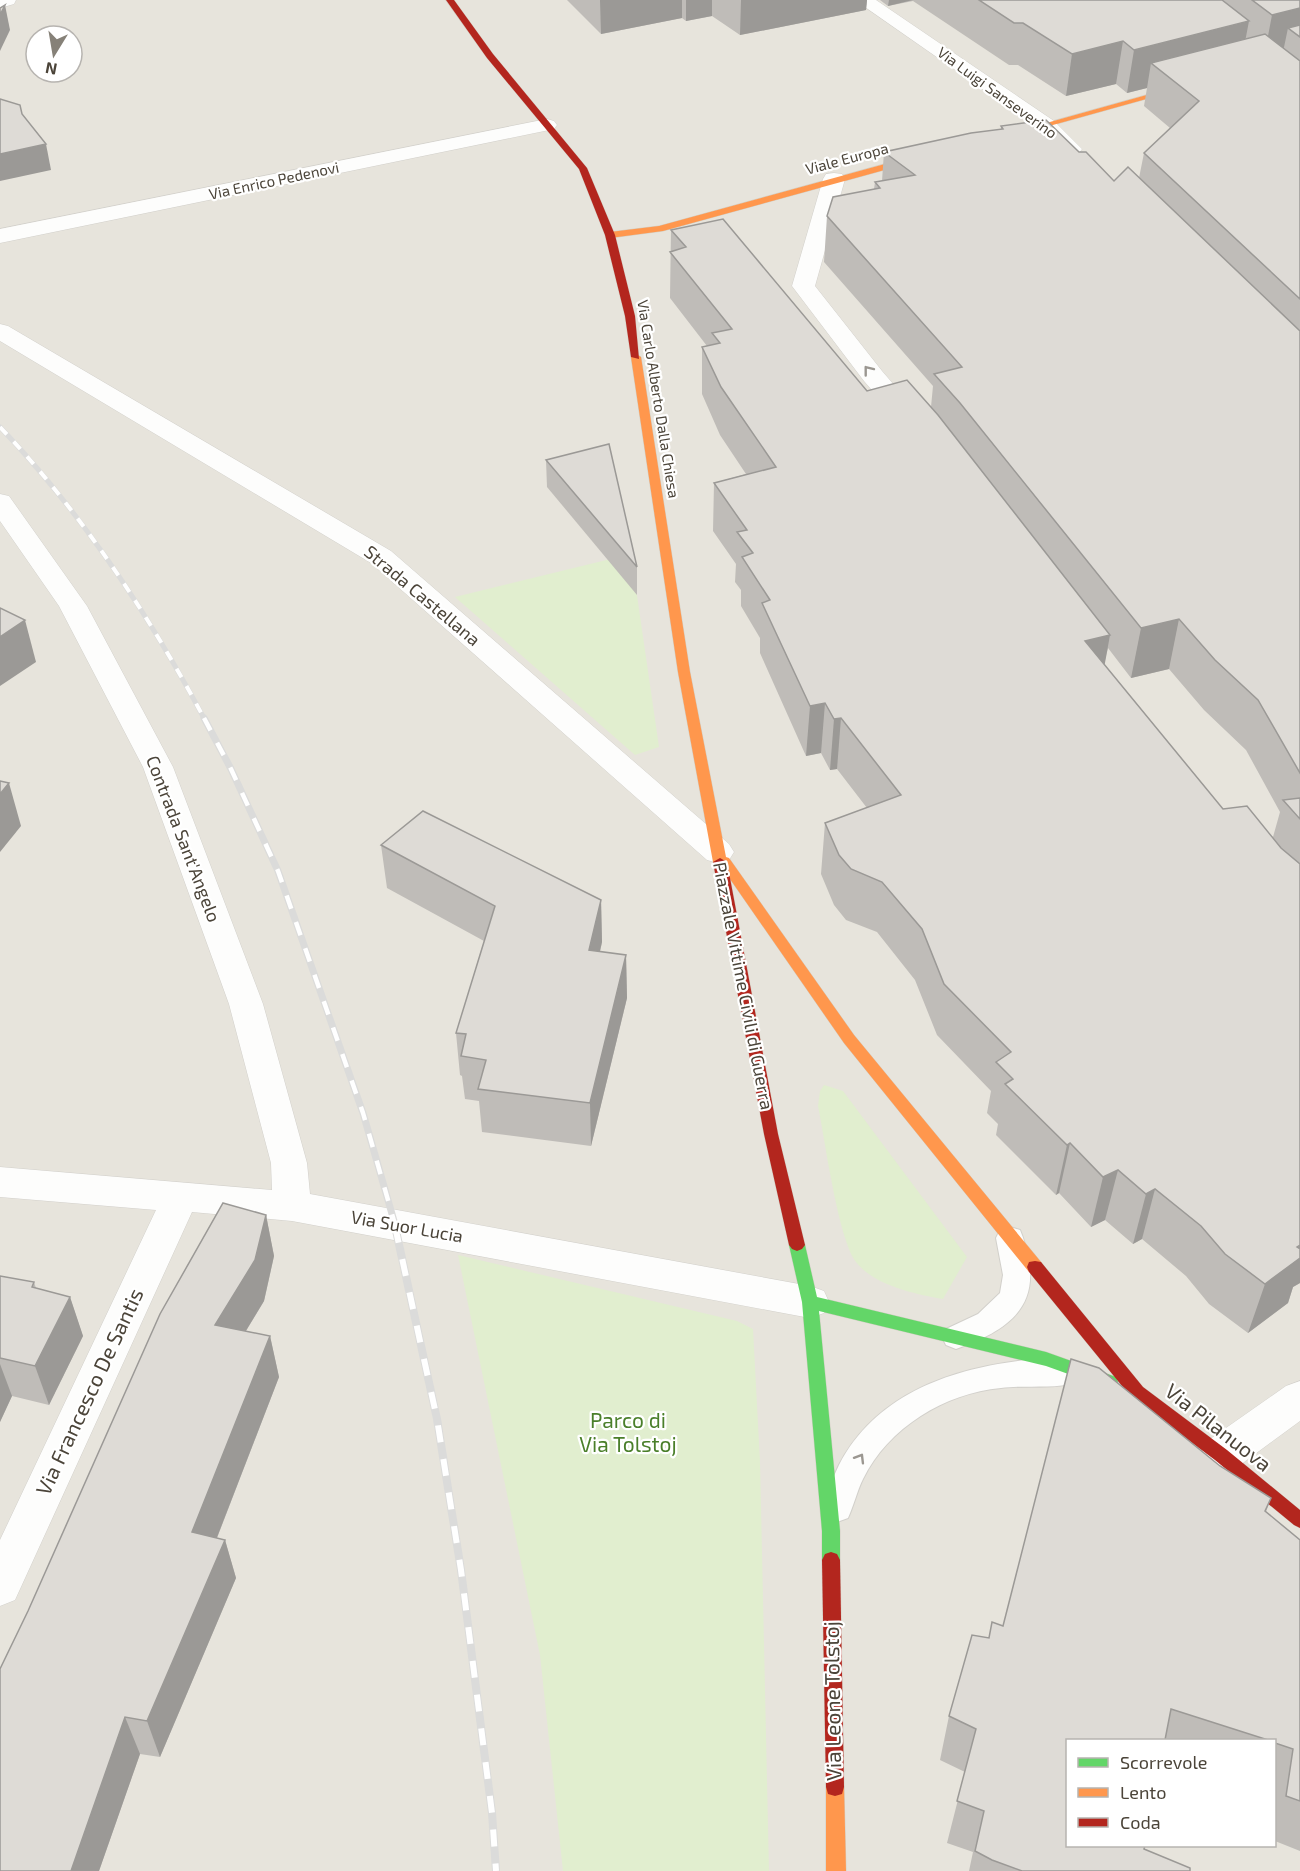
<svg xmlns="http://www.w3.org/2000/svg" width="1300" height="1871" viewBox="0 0 1300 1871" font-family="'Exo 2',sans-serif">
  <style>
    .residential { fill: #e7e4dc; fill-rule: evenodd }
    .green { fill: #e1eecf }
    .lines { fill: none; stroke-linecap: round; stroke-linejoin: round }
    .lane-casing { stroke: #d2d0cb; stroke-width: 2 }
    .street-casing { stroke: #d2d0cb; stroke-width: 1 }
    .fast-casing { stroke: #d3cfc5; stroke-width: 1 }
    .slow-casing { stroke: #d3cfc5; stroke-width: 1 }
    .jam-casing { stroke: #d3cfc5; stroke-width: 1 }
    .lane { fill: #fdfdfc; fill-rule: evenodd }
    .street { fill: #fdfdfc; fill-rule: evenodd }
    .fast { fill: #63d668; fill-rule: evenodd }
    .slow { fill: #ff974d; fill-rule: evenodd }
    .jam { fill: #b3261e; fill-rule: evenodd }
    .rail-far2-casing { stroke: #dbdbda; stroke-width: 5 }
    .rail-far1-casing { stroke: #dbdbda; stroke-width: 7 }
    .rail-casing { stroke: #dbdbda; stroke-width: 8 }
    .rail-far2 { stroke: #fff; stroke-width: 4; stroke-dasharray: 10; stroke-linecap: butt }
    .rail-far1 { stroke: #fff; stroke-width: 4.5; stroke-dasharray: 14; stroke-linecap: butt }
    .rail { stroke: #fff; stroke-width: 6; stroke-dasharray: 17; stroke-linecap: butt }
    .wall { fill: #bfbcb8; fill-rule: evenodd }
    .shaded-wall { fill: #9b9996 }
    .building { fill: #dedbd6; stroke: #9b9996; stroke-width: 1.5 }
    .oneway { stroke: #9b9791 }
    .labels { text-anchor: middle; stroke-width: 4.5; stroke-linejoin: round; paint-order: stroke }
    .far-street-label { font-size: 15px; fill: #4b4439; stroke: #fff }
    .street-label { font-size: 18px; fill: #4b4439; stroke: #fff }
    .near-street-label { font-size: 21px; fill: #4b4439; stroke: #fff }
    .near-park-label { font-size: 21px; fill: #4a7f2a; stroke: #fff }
  </style>
  <rect width="100%" height="100%" fill="#f4f2ee"/>
  <path class="residential" d="M0,0H1300V1871H0ZM36,36H72V72H36ZM1068,1740H1274V1846H1068Z"/>
  <g class="green">
    <path d="M631,554L659,747L635,755L455,597Z"/>
    <path d="M824,1085L843,1091L967,1257L943,1299C915,1294 875,1286 856,1262C838,1238 825,1140 818,1106L820,1091Z"/>
    <path d="M458,1255L737,1321L753,1329L760,1462L769,1871H563L540,1655Z"/>
  </g>
  <g class="lines">
    <g class="lane-casing">
      <g id="lane">
        <path d="M1010,1227L1020,1230C1024,1239 1026,1248 1028,1257C1040,1311 1001,1333 956,1349L946,1345L942,1337L946,1329L978,1314L1000,1293L1003,1275L996,1238L1000,1230Z"/>
        <path d="M1027,1360L1064,1362L1074,1365L1078,1374L1074,1383C1056,1389 1022,1385 1001,1388C945,1393 888,1428 863,1479C857,1491 854,1505 848,1518L837,1522L826,1518L822,1508C827,1494 832,1479 839,1465C876,1394 952,1368 1027,1360Z"/>
      </g>
    </g>
    <g class="street-casing">
      <g id="street">
        <path d="M0,0H16L14,4L0,8Z"/>
        <path d="M855,0H876L1054,121L1082,149L1079,153C1062,158 1051,141 1040,129Z"/>
        <path d="M547,119L554,121L557,125L554,129L0,243V229Z"/>
        <path d="M834,173L842,174L845,179L815,286L882,371L920,415L924,420L920,425L911,428L902,425L864,381L792,286L823,179L826,174Z"/>
        <path d="M0,324L8,326L391,551L729,844L734,852L729,860L718,863L707,860L371,563L0,341Z"/>
        <path d="M0,494L9,496L87,606L173,767L263,1004L307,1163L310,1194L810,1286L824,1291L829,1302L824,1313L810,1318L292,1221L192,1212L15,1600L0,1606V1540L156,1210L0,1197V1167L272,1190L271,1163L229,1004L143,767L59,606L0,521Z"/>
        <path d="M1300,1381V1421L1236,1468L1221,1473L1206,1468L1200,1455L1206,1442L1286,1386Z"/>
      </g>
    </g>
    <g class="fast-casing">
      <path id="fast" d="M797,1239L802,1241L805,1245L817,1297L1046,1352L1116,1377L1118,1382L1116,1387L1110,1389L1046,1366L819,1311L840,1531V1560L837,1566L831,1568L825,1566L822,1560V1531L802,1302L789,1245L792,1241Z"/>
    </g>
    <g class="slow-casing">
      <g id="slow">
        <path d="M1186,84L1193,86L1010,137L1003,135Z"/>
        <path d="M925,153L929,156L928,158L663,231L610,238L605,235L610,232L659,226Z"/>
        <path d="M636,354L641,357L690,672L726,857L729,858L854,1035L1041,1262L1043,1267L1041,1272L1035,1273L1029,1272L844,1043L721,866L715,865L713,862L678,672L631,357Z"/>
        <path d="M835,1778L842,1780L844,1787L846,1871H826V1787L828,1780Z"/>
      </g>
    </g>
    <g class="jam-casing">
      <g id="jam">
        <path d="M446,0H454L493,54L587,168L615,235L635,316L639,359L631,357L625,316L605,235L579,169L487,58Z"/>
        <path d="M720,858L727,862L778,1134L805,1245L802,1249L797,1251L792,1249L789,1245L764,1134L713,862Z"/>
        <path d="M1035,1261L1041,1262L1143,1387L1227,1450L1300,1510V1528L1294,1525L1215,1460L1131,1397L1029,1272L1027,1267L1029,1262Z"/>
        <path d="M831,1552L837,1554L840,1560L844,1787L842,1794L835,1796L828,1794L826,1787L822,1560L825,1554Z"/>
      </g>
    </g>
    <use href="#lane" class="lane"/>
    <use href="#street" class="street"/>
    <use href="#fast" class="fast"/>
    <use href="#slow" class="slow"/>
    <use href="#jam" class="jam"/>
    <g class="rail-far2-casing">
      <path id="rail-far2" d="M0,427C82,513 149,615 205,720"/>
    </g>
    <g class="rail-far1-casing">
      <path id="rail-far1" d="M204,718L231,769L278,871L363,1113L396,1228"/>
    </g>
    <g class="rail-casing">
      <path id="rail" d="M395,1226L437,1419L461,1570L492,1813L496,1871"/>
    </g>
    <use href="#rail-far2" class="rail-far2"/>
    <use href="#rail-far1" class="rail-far1"/>
    <use href="#rail" class="rail"/>
  </g>
  <g class="wall">
    <path d="M567,0H867L866,10L740,35L712,16L686,21L682,18L601,34Z"/>
    <path d="M880,0H1300V1283L1293,1287L1288,1303L1248,1333L1209,1304L1186,1276L1142,1239L1133,1244L1105,1220L1091,1227L1059,1193L1056,1195L996,1135L998,1124L987,1113L991,1091L937,1035L915,980L877,932L846,920L834,905L821,874L825,823L867,808L837,769L830,770L821,753L806,756L760,653V638L741,606V590L735,582L736,564L713,531L714,483L746,474L720,435L702,394V347L707,346L670,298L671,230L867,391L931,407L933,386L824,262L827,216L874,189L875,182L882,181L884,152L1001,129V126L1079,152L1114,181L1139,178L1144,153L1170,128L1144,106L1147,88L1127,93L1116,84L1066,96L1018,65H1009L913,1L888,6ZM1108,648L1131,678L1169,669L1204,710L1246,750L1280,812L1273,837L1223,809L1104,664Z"/>
    <path d="M546,460L637,567V595L547,487Z"/>
    <path d="M381,845L601,900L602,942L600,952L626,955L627,998L591,1146L482,1132L479,1101L465,1099L462,1076L460,1075L456,1033L484,941L387,888Z"/>
    <path d="M266,1215L274,1256L264,1301L246,1331L270,1336L279,1377L217,1538L225,1540L236,1578L160,1757L140,1754L99,1871H0L28,1611Z"/>
    <path d="M0,1276L34,1282L36,1288L70,1297L83,1336L49,1405L12,1396L0,1422Z"/>
    <path d="M1220,1466L1271,1498L1266,1512L1300,1540V1851L1275,1841V1740H1068L1144,1849L1190,1871H969L973,1852L947,1843L965,1772L940,1760L949,1716L989,1638L1003,1626Z"/>
  </g>
  <g class="shaded-wall">
    <path d="M600,0H682V18L601,34Z"/>
    <path d="M686,0H712V16L686,21Z"/>
    <path d="M741,0H867L866,10L740,35Z"/>
    <path d="M889,0H913L888,6Z"/>
    <path d="M5,5L10,30L0,51V15Z"/>
    <path d="M1300,8V37L1288,28L1283,52L1264,57L1272,15Z"/>
    <path d="M1249,21L1241,63H1151L1147,88L1127,93L1134,50Z"/>
    <path d="M1123,41L1116,84L1066,96L1072,54Z"/>
    <path d="M46,144L51,170L0,181V154Z"/>
    <path d="M1179,619L1169,669L1131,678L1141,628Z"/>
    <path d="M25,620L36,662L0,686V637Z"/>
    <path d="M1110,635L1101,685L1085,641Z"/>
    <path d="M825,703L821,753L806,756L810,706Z"/>
    <path d="M841,718L837,769L830,770L834,719Z"/>
    <path d="M9,783L21,826L0,852V794Z"/>
    <path d="M601,900L602,942L590,993L589,950Z"/>
    <path d="M626,955L627,998L591,1146L590,1103Z"/>
    <path d="M1070,1143L1059,1193L1056,1195L1067,1145Z"/>
    <path d="M1118,1170L1105,1220L1091,1227L1103,1177Z"/>
    <path d="M1155,1189L1142,1239L1133,1244L1146,1194Z"/>
    <path d="M266,1215L274,1256L264,1301L225,1365L215,1325Z"/>
    <path d="M1300,1245V1283L1293,1287L1288,1303L1248,1333L1265,1284Z"/>
    <path d="M70,1297L83,1336L49,1405L35,1366Z"/>
    <path d="M270,1336L279,1377L204,1571L192,1532Z"/>
    <path d="M0,1364L12,1396L0,1422Z"/>
    <path d="M225,1540L236,1578L160,1757L147,1721Z"/>
    <path d="M125,1717L140,1754L99,1871H71Z"/>
  </g>
  <g class="building">
    <path d="M979,0H1222L1249,21L1134,50L1123,41L1072,54L1023,23H1014Z"/>
    <path d="M1252,0H1300V8L1272,15Z"/>
    <path d="M5,5L0,15V8Z"/>
    <path d="M1300,25V37L1288,28Z"/>
    <path d="M1265,34L1300,61V299L1144,153L1199,101L1151,63Z"/>
    <path d="M0,99L20,105L22,114L46,144L0,154Z"/>
    <path d="M1046,120L1079,152H1086L1114,181L1128,167L1300,331V773L1258,700L1215,660L1179,619L1141,628L960,403L934,374L962,367L827,216L833,197L880,188L875,182L915,175L884,152L971,133L1003,129L1001,126Z"/>
    <path d="M723,219L867,391L907,380L938,415L1110,635L1085,641L1223,809L1247,806L1281,848L1300,864V1245L1297,1247L1300,1249V1258L1265,1284L1225,1254L1201,1226L1155,1189L1146,1194L1118,1170L1103,1177L1070,1143L1067,1145L1005,1084L1013,1079L996,1062L1011,1052L944,984L922,929L882,882L851,869L839,855L825,823L901,795L841,718L834,719L825,703L810,706L762,603L770,600L742,557L753,553L737,532L747,530L714,483L776,467L721,387L702,347L720,343L712,333L732,329L670,252L686,247L671,230Z"/>
    <path d="M609,444L637,567L546,460Z"/>
    <path d="M0,608L25,620L0,637Z"/>
    <path d="M0,781L9,783L0,794Z"/>
    <path d="M1300,798V819L1283,800Z"/>
    <path d="M423,811L601,900L589,950L626,955L590,1103L478,1089L486,1060L461,1056L466,1034L456,1033L495,906L381,845Z"/>
    <path d="M223,1203L266,1215L255,1260L215,1325L270,1336L192,1532L225,1540L147,1721L125,1717L71,1871H0V1669L28,1611L160,1314Z"/>
    <path d="M0,1276L34,1282L32,1287L70,1297L35,1366L0,1358Z"/>
    <path d="M1071,1359L1099,1368L1220,1466L1271,1498L1265,1511L1300,1540V1801L1286,1796L1293,1749L1275,1743V1740H1268L1171,1709L1165,1740H1068V1845H1145L1144,1849L1190,1868V1871H1022L992,1860L975,1851L984,1811L957,1801L976,1729L949,1716L972,1635L989,1638L992,1622L1003,1626Z"/>
  </g>
  <defs><path id="oneway-chevron" d="M-2-3.5L2.5 0L-2 3.5" fill="none" stroke-width="1.6" stroke-linecap="round" stroke-linejoin="round" transform="scale(1.5)"/></defs>
  <g class="oneway">
    <use href="#oneway-chevron" transform="translate(868 370) rotate(-128)"/>
    <use href="#oneway-chevron" transform="translate(860 1458) rotate(-59)"/>
  </g>
  <g class="labels">
    <g class="far-street-label">
      <text transform="translate(997 93) rotate(36)" y="5">Via Luigi Sanseverino</text>
      <text transform="translate(847 159) rotate(-15)" y="5">Viale Europa</text>
      <text transform="translate(274 181) rotate(-12)" y="5">Via Enrico Pedenovi</text>
      <text transform="translate(658 399) rotate(81)" y="5">Via Carlo Alberto Dalla Chiesa</text>
    </g>
    <g class="street-label">
      <text transform="translate(422 596) rotate(40)" y="6">Strada Castellana</text>
      <text transform="translate(183 839) rotate(69)" y="6">Contrada Sant'Angelo</text>
      <text transform="translate(743 986) rotate(79)" y="6">Piazzale Vittime Civili di Guerra</text>
      <text transform="translate(407 1227) rotate(10)" y="6">Via Suor Lucia</text>
    </g>
    <g class="near-street-label">
      <text transform="translate(90 1392) rotate(-65)" y="7">Via Francesco De Santis</text>
      <text transform="translate(1218 1428) rotate(38)" y="7">Via Pilanuova</text>
      <text transform="translate(833 1701) rotate(-91)" y="7">Via Leone Tolstoj</text>
    </g>
    <g class="near-park-label">
      <text x="628" y="1428">Parco di<tspan x="628" dy="24">Via Tolstoj</tspan></text>
    </g>
  </g>
  <rect x="1066" y="1739" width="210" height="108" fill="#ffffff" stroke="#b7b4b0" stroke-width="1.5"/>
  <rect x="1078" y="1758" width="30" height="9" fill="#63d668" stroke="#b7b4b0" stroke-width="1.5"/>
  <text x="1120" y="1769" font-size="18" fill="#4b4439">Scorrevole</text>
  <rect x="1078" y="1788" width="30" height="9" fill="#ff974d" stroke="#b7b4b0" stroke-width="1.5"/>
  <text x="1120" y="1799" font-size="18" fill="#4b4439">Lento</text>
  <rect x="1078" y="1818" width="30" height="9" fill="#b3261e" stroke="#b7b4b0" stroke-width="1.5"/>
  <text x="1120" y="1829" font-size="18" fill="#4b4439">Coda</text>
  <g transform="translate(54 54) rotate(191)"><circle r="28" fill="#ffffff" stroke="#b7b4b0" stroke-width="1.5"/>
  <path d="M0-4.5L10 22L0 15L-10 22Z" fill="#868178"/>
  <text y="-9" font-size="16" font-weight="bold" text-anchor="middle" fill="#4b4439">N</text>
  </g>
</svg>
